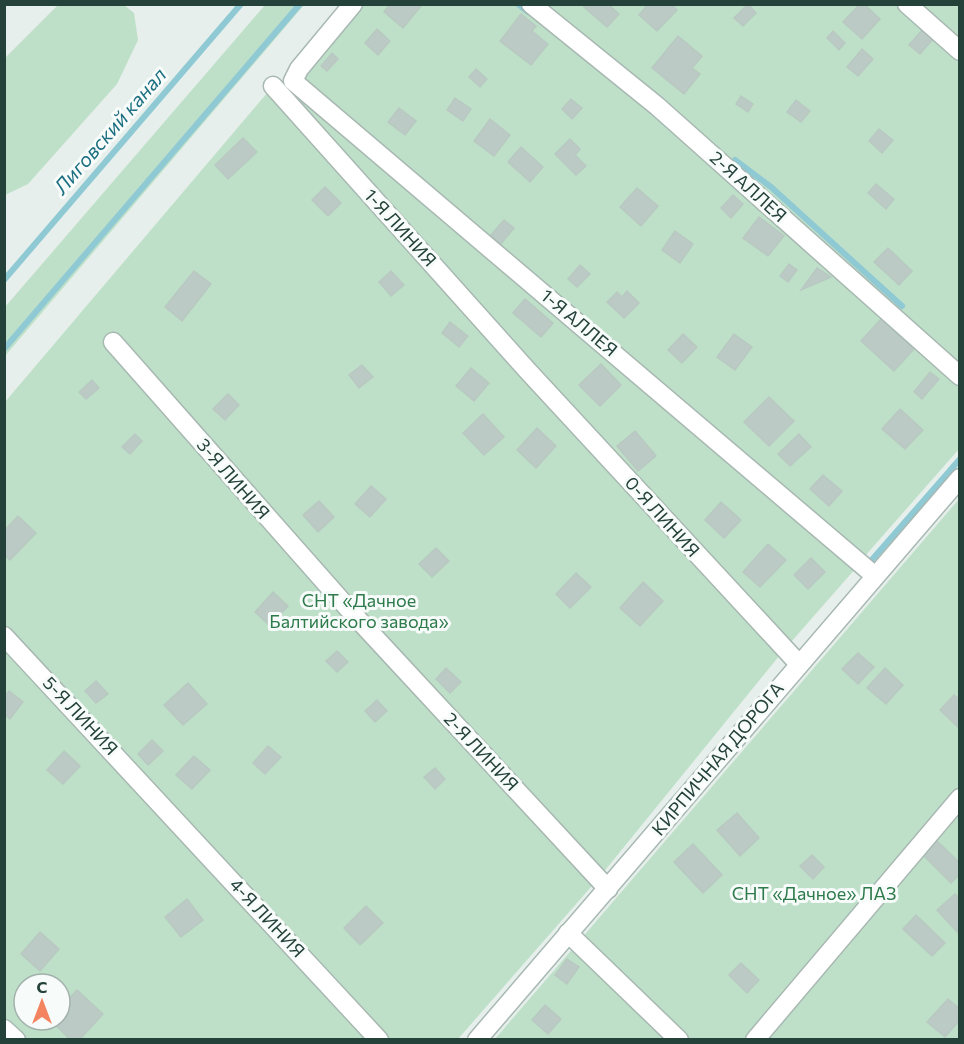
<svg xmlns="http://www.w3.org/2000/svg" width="964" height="1044" viewBox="0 0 964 1044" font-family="Commissioner,sans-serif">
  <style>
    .green { fill: #bfe0c8; fill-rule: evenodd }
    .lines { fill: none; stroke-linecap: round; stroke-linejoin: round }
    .stream { stroke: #8ec9d4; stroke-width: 6 }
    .building { fill: #bbcac4; stroke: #b8c9c2; stroke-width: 1.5 }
    .minor-casing { stroke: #a8b8b2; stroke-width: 21 }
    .minor { stroke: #fff; stroke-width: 18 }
    .labels { text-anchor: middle; stroke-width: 6; stroke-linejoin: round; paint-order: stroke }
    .street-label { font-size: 18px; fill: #24423a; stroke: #f7fbf9 }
    .park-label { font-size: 18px; fill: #2d7a4b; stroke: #f7fbf9 }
    .water-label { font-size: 20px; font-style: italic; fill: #1c6f80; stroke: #f7fbf9 }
  </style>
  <rect width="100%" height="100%" fill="#e6efeb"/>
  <g class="green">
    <path d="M59,4L124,5L134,13L138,40L117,84L28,184L5,195V58Z"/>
    <path d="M265,5H304L5,356V307Z"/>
    <path d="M363,5H959V449L865,556L301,78Z"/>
    <path d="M273,86H289L856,568L784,650L598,879L458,1039L5,1040V402ZM24,984H60V1020H24Z"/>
    <path d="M959,499V1039H495Z"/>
  </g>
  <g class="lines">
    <g class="stream">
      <path d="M518,4L528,12"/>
      <path d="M735,160L771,187L902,306"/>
      <path d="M4,280L241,4"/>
      <path d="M4,349L300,4"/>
      <path d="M870,562L960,459"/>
    </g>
  </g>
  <g class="building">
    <path d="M390,4H419L421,6L403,28L384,12Z"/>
    <path d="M586,4H608L619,14L607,27L584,7Z"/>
    <path d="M648,4H671L677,10L657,31L639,15Z"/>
    <path d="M748,4L756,13L743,26L734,18Z"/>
    <path d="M860,4H864L880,19L862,39L843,22Z"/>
    <path d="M521,14L536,26L532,31L548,44L531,65L500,41Z"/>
    <path d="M377,29L390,41L378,55L365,43Z"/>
    <path d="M923,29L934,38L920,54L909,45Z"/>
    <path d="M833,31L845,43L839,50L827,38Z"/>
    <path d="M678,36L702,56L692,68L700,74L684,94L652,68Z"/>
    <path d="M862,49L873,59L858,76L847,67Z"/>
    <path d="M332,53L338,59L327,71L321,66Z"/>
    <path d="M476,69L487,79L480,87L469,77Z"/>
    <path d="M741,96L753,104L748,112L736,104Z"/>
    <path d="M455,98L471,109L463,121L447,110Z"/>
    <path d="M571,99L582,108L572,119L562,109Z"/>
    <path d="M796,100L810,111L801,122L787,112Z"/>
    <path d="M399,108L416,121L405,135L388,122Z"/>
    <path d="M490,119L510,135L494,156L474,141Z"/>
    <path d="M879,129L893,140L882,153L869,141Z"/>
    <path d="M243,138L257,152L228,179L215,165Z"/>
    <path d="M570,139L580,149L575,155L586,166L576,175L555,154Z"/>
    <path d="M521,147L543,167L530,182L508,162Z"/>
    <path d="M876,184L894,199L886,209L868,193Z"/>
    <path d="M325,187L341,203L328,216L312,200Z"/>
    <path d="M637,188L658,206L641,226L620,207Z"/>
    <path d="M733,195L743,204L731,218L721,208Z"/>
    <path d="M759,217L784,236L768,256L743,238Z"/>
    <path d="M504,220L514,228L501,244L491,235Z"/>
    <path d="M675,231L693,244L680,263L662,250Z"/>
    <path d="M888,248L912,271L899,285L874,262Z"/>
    <path d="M789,264L797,270L788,282L780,276Z"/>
    <path d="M580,265L590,274L577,287L568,279Z"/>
    <path d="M817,268L831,277L801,290Z"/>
    <path d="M194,271L211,284L182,321L165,307Z"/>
    <path d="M391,271L404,285L391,296L379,282Z"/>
    <path d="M627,291L639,303L624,318L607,302L617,292L622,297Z"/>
    <path d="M525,299L553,323L541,337L513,313Z"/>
    <path d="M881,319L914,349L894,371L861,341Z"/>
    <path d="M450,322L468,336L459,347L442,333Z"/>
    <path d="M683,334L697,347L682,363L668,350Z"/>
    <path d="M734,334L752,347L735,370L717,357Z"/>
    <path d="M601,364L621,385L600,406L579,385Z"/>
    <path d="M362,365L373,377L359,388L349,375Z"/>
    <path d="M471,368L489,383L474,401L456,386Z"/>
    <path d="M930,372L939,379L922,399L914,392Z"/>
    <path d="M92,380L99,388L86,399L79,392Z"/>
    <path d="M228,394L239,405L225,420L213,409Z"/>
    <path d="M769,397L794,421L769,446L744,422Z"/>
    <path d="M900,409L923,430L905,449L882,429Z"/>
    <path d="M483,414L504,437L484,455L463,433Z"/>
    <path d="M537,428L556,446L536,468L517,450Z"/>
    <path d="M635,431L656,456L638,471L617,446Z"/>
    <path d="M135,434L142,441L130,454L122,447Z"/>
    <path d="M799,434L811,447L790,466L778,454Z"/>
    <path d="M823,475L842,491L829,506L810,489Z"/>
    <path d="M371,486L386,499L370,517L355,504Z"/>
    <path d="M319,501L334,517L318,532L303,515Z"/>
    <path d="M721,502L741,520L724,538L705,520Z"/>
    <path d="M18,516L36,533L10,560L4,555V531Z"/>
    <path d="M768,544L786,560L760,587L743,572Z"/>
    <path d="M436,548L449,561L432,577L419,564Z"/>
    <path d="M811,558L825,572L808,589L794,575Z"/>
    <path d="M576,573L591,587L570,608L556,594Z"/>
    <path d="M643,582L663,601L640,626L620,608Z"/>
    <path d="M273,592L288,606L270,626L255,612Z"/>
    <path d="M337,651L348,662L337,672L326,661Z"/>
    <path d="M858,653L874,667L858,684L842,669Z"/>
    <path d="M446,668L461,682L450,693L436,679Z"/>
    <path d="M885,668L903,685L886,704L867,688Z"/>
    <path d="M96,681L108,694L96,703L85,691Z"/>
    <path d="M188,683L207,704L183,725L164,705Z"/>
    <path d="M9,691L23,702L10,719L4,714V697Z"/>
    <path d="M954,695L960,700V729L940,710Z"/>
    <path d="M377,700L387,711L375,722L365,711Z"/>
    <path d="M152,740L163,751L148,765L138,754Z"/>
    <path d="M268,746L281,757L265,774L253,763Z"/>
    <path d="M64,751L80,766L63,784L47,770Z"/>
    <path d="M194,756L210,770L192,789L176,775Z"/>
    <path d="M435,768L445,779L435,789L424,777Z"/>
    <path d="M737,813L759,838L740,856L717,830Z"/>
    <path d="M936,840L960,863V874L951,883L922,854Z"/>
    <path d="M693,844L722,875L703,893L674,862Z"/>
    <path d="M812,855L824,867L813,879L800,866Z"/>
    <path d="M955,894L960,899V935L937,910Z"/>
    <path d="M187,899L203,920L181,937L165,917Z"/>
    <path d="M366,906L383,923L360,945L344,928Z"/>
    <path d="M916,915L945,943L932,956L903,929Z"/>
    <path d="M40,932L59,949L40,971L21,954Z"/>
    <path d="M567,959L579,967L567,984L555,975Z"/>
    <path d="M741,963L759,980L747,993L729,975Z"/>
    <path d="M77,990L103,1014L79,1040H71L50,1020H60V1008Z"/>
    <path d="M948,999L960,1009V1020L945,1037L927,1022Z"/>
    <path d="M545,1005L561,1019L548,1034L532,1020Z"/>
  </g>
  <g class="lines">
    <g class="minor-casing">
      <g id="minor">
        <path d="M353,4L299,69L293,81L874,575"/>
        <path d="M531,4L657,106L960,376"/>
        <path d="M907,4L960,51"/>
        <path d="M273,86L527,370L798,663"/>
        <path d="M113,342L354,615L608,889"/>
        <path d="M4,636L379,1040"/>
        <path d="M568,933L679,1040"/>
        <path d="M4,1029L16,1040"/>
        <path d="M477,1040L960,478"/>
        <path d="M755,1040L960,798"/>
      </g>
    </g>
    <use href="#minor" class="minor"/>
  </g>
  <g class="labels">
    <g class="street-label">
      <text transform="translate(748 187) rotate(42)" y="6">2-Я АЛЛЕЯ</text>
      <text transform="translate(400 228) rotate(48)" y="6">1-Я ЛИНИЯ</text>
      <text transform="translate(579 323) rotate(40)" y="6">1-Я АЛЛЕЯ</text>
      <text transform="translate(233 479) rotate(49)" y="6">3-Я ЛИНИЯ</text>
      <text transform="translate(662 517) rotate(48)" y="6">0-Я ЛИНИЯ</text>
      <text transform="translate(80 716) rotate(47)" y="6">5-Я ЛИНИЯ</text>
      <text transform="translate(481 752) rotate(47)" y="6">2-Я ЛИНИЯ</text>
      <text transform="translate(718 759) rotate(-50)" y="6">КИРПИЧНАЯ ДОРОГА</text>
      <text transform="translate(267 918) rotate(47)" y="6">4-Я ЛИНИЯ</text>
    </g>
    <g class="park-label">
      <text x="359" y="607">СНТ «Дачное<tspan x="359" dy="21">Балтийского завода»</tspan></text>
      <text x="814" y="900">СНТ «Дачное» ЛАЗ</text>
    </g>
    <g class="water-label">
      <text transform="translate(110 131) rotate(-49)" y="7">Лиговский канал</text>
    </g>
  </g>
  <rect width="964" height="1044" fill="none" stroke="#24423a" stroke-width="12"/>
  <g transform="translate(42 1002)"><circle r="28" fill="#f7fbf9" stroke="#a3b1ad" stroke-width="1.5"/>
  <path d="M0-4.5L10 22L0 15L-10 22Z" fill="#f4845f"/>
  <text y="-9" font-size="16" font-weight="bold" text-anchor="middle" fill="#24423a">С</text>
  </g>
</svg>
